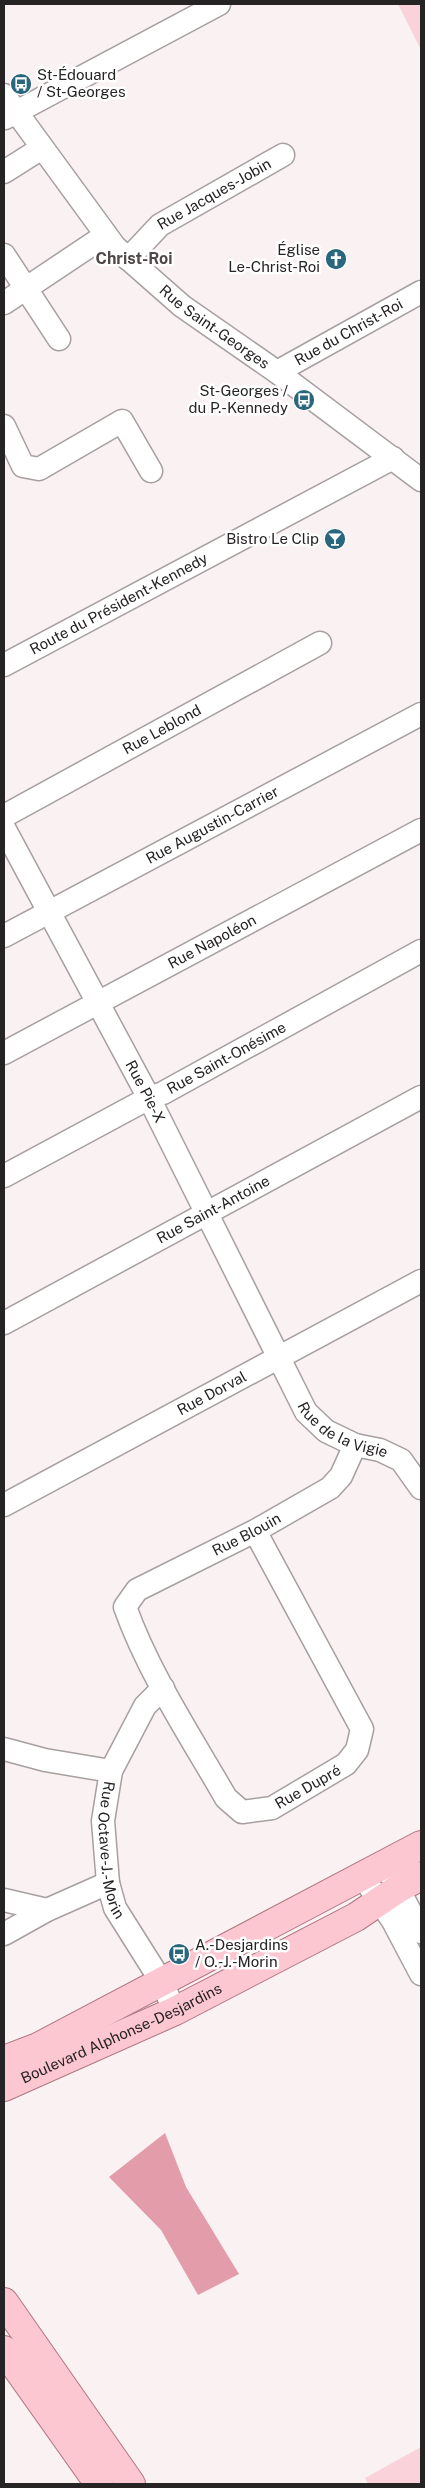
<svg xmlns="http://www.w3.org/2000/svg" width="425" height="2488" viewBox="0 0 425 2488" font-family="'Public Sans',sans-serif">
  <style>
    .green { fill: #f9d3d9 }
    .forest { fill: #e39ca9 }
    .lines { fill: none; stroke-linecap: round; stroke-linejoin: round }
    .minor-casing { stroke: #a79fa0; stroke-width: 25 }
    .major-casing { stroke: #b07580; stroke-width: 30 }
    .minor { stroke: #fff; stroke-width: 22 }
    .major { stroke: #fcc7d1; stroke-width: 28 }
    .labels { text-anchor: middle; stroke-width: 5; stroke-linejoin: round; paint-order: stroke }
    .poi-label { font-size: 15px; fill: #262324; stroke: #fff; text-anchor: end }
    .street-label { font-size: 15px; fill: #262324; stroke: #fff }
    .neighbourhood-label { font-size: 16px; font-weight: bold; fill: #4f4849; stroke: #fff }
  </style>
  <rect width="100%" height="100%" fill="#faf1f2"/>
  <g class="green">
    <path d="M398,4H421V50Z"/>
    <path d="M421,2447V2484H368L365,2478Z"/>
  </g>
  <path class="forest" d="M165,2133L186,2187L239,2274L198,2295L161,2230L109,2177Z"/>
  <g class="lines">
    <g class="minor-casing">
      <g id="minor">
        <path id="s1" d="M4,95L115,247L182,306L277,372L421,480"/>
        <path d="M5,118L219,4"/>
        <path d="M4,172L42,148"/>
        <path d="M4,255L59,339"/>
        <path id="s2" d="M128,259L160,225L283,155"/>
        <path d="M4,303L106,235"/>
        <path id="s3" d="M277,372L421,292"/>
        <path d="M4,426L23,466L39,469L122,421L151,471"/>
        <path id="s4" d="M4,665L393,458"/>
        <path id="s5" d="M4,816L320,643"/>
        <path id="s6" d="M4,828L149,1098L306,1412L326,1431L355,1445L380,1450L401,1460L421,1488"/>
        <path id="s7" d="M4,936L421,714"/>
        <path id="s8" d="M4,1053L421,830"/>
        <path id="s9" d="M4,1176L149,1098L163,1093L421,951"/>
        <path id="s10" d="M4,1323L421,1097"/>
        <path id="s11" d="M4,1505L421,1281"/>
        <path id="s12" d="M255,1531L362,1729L357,1750L346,1764L272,1808L242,1812L226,1798C191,1737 149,1674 125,1607L137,1590L255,1531L330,1488L341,1476L355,1445"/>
        <path id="s13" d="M163,1688L145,1706L111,1771L103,1821L108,1883L115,1908L161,1981L175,2011"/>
        <path d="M4,1749L45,1760L111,1771"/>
        <path d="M390,1873L421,1932"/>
        <path d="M363,1877L393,1921L421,1974"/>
        <path d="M4,1900L47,1910"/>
        <path d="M4,1934L47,1910L108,1883"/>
      </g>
    </g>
    <g class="major-casing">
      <g id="major">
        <path d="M4,2060L38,2047L421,1845"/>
        <path id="s14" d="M4,2087L175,2011L356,1917L399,1888L421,1876"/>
        <path d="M4,2302L131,2484"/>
        <path d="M4,2350L99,2484"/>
      </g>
    </g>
    <use href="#minor" class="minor"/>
    <use href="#major" class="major"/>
  </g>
  <defs>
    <g id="bus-disc" transform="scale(1.125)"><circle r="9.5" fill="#2a667d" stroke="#fff"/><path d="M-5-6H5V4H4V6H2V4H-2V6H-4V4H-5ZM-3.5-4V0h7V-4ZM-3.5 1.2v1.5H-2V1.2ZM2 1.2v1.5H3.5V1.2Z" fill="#fff"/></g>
    <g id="church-disc" transform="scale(1.125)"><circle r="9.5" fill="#2a667d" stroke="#fff"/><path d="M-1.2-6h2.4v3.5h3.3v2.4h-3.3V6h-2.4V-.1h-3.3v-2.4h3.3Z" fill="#fff"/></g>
    <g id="bar-disc" transform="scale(1.125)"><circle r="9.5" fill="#2a667d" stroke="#fff"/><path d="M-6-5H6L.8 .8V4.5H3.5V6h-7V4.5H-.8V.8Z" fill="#fff"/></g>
  </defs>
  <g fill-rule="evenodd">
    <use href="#bus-disc" x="21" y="84"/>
    <use href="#church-disc" x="336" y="259"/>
    <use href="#bus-disc" x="304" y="400"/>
    <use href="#bar-disc" x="335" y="539"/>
    <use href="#bus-disc" x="179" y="1954"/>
  </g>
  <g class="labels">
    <g class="poi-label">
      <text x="37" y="80" text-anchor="start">St-Édouard<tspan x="37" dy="17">/ St-Georges</tspan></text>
      <text x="320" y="255">Église<tspan x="320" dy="17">Le-Christ-Roi</tspan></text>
      <text x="288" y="396">St-Georges /<tspan x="288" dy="17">du P.-Kennedy</tspan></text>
      <text x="319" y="544">Bistro Le Clip</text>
      <text x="195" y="1950" text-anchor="start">A.-Desjardins<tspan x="195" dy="17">/ O.-J.-Morin</tspan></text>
    </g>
    <g class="street-label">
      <text dy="5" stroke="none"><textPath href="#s2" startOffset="109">Rue Jacques-Jobin</textPath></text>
      <text dy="5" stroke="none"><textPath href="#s1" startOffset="316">Rue Saint-Georges</textPath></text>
      <text dy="5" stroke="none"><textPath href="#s3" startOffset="82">Rue du Christ-Roi</textPath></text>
      <text dy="5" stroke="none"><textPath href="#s4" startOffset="130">Route du Président-Kennedy</textPath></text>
      <text dy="5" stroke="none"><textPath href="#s5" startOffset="180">Rue Leblond</textPath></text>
      <text dy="5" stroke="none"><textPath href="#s7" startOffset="236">Rue Augustin-Carrier</textPath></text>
      <text dy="5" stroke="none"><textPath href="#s8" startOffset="236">Rue Napoléon</textPath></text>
      <text dy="5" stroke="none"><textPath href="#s9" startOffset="252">Rue Saint-Onésime</textPath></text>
      <text dy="5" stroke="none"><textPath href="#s6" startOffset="299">Rue Pie-X</textPath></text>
      <text dy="5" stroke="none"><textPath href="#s10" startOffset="238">Rue Saint-Antoine</textPath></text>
      <text dy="5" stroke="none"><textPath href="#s11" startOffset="236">Rue Dorval</textPath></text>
      <text dy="5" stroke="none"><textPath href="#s6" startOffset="699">Rue de la Vigie</textPath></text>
      <text dy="5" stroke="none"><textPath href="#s12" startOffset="762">Rue Blouin</textPath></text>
      <text transform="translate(308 1787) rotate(-30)" y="5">Rue Dupré</text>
      <text dy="5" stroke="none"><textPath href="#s13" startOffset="179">Rue Octave-J.-Morin</textPath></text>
      <text dy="5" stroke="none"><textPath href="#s14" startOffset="129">Boulevard Alphonse-Desjardins</textPath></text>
    </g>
    <g class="neighbourhood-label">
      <text x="134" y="264">Christ-Roi</text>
    </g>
  </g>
  <rect width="425" height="2488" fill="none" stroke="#262324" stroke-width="10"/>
</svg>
